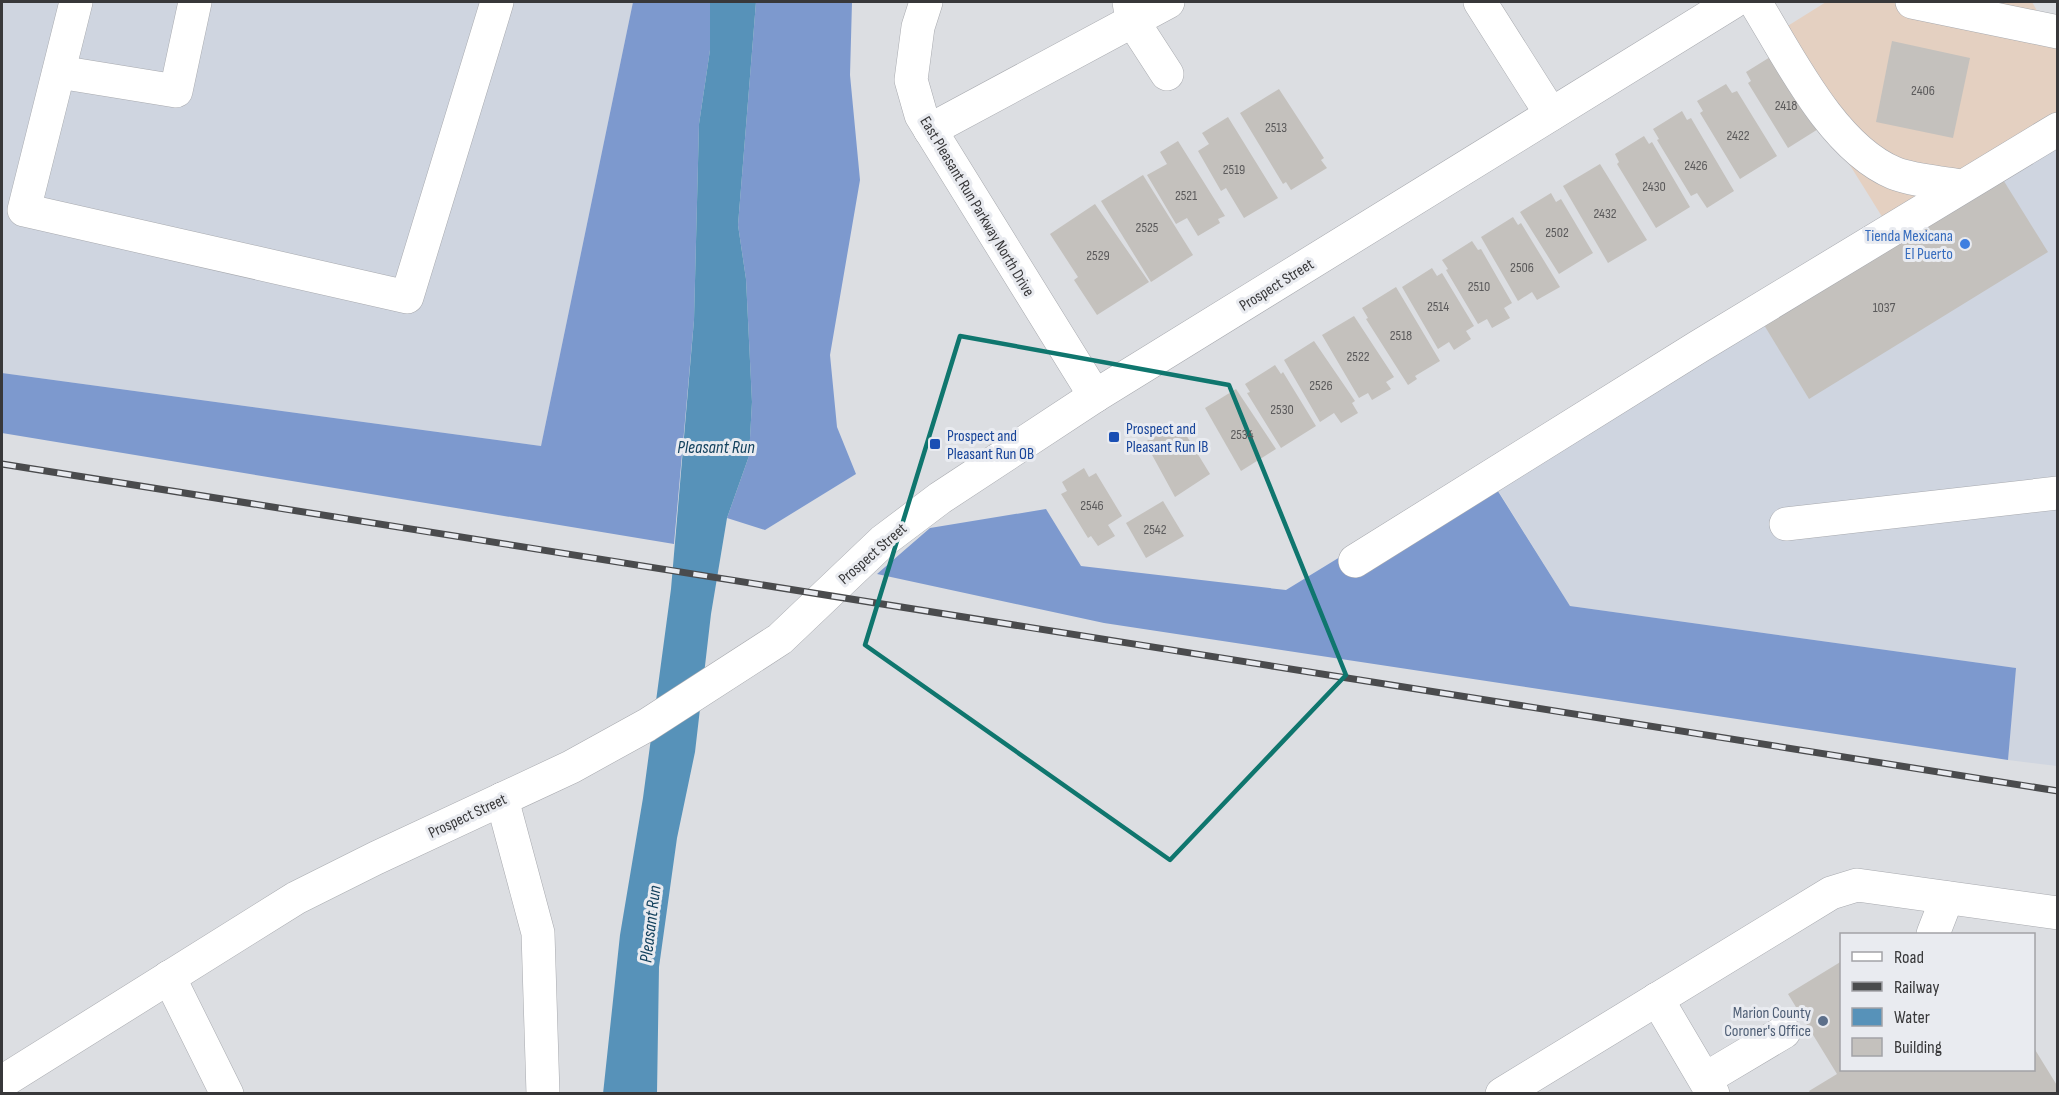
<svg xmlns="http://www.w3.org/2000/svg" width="2059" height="1095" viewBox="0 0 2059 1095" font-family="'Sofia Sans Condensed',sans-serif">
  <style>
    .commercial { fill: #e4d0c1 }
    .built { fill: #cfd5e0 }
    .forest { fill: #7d99ce }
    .water { fill: #5792b9 }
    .building { fill: #c4c1bd }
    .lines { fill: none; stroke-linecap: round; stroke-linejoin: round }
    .minor-casing { stroke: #a8aaaf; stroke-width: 34 }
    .major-casing { stroke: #a8aaaf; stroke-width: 34 }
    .minor { stroke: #fff; stroke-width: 33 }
    .major { stroke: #fff; stroke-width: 33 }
    .rail-casing { stroke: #4a4b4d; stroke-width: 7 }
    .rail { stroke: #e9ebf0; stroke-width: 4.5; stroke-dasharray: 14; stroke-linecap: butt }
    .marked { fill: none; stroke: #0f766e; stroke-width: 4.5; stroke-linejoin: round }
    .shop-dot { fill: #3f7fe0; stroke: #e9ebf0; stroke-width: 2 }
    .transit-dot { fill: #1a4fb4; stroke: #e9ebf0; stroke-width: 2 }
    .service-dot { fill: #5c6f8a; stroke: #e9ebf0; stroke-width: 2 }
    .labels { text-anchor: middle; stroke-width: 6; stroke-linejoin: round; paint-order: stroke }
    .number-label { font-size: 14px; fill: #5b5a5b }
    .street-label { font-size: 16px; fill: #38383a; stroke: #e9ebf0 }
    .shop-label { font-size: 16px; fill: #366cbe; stroke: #e9ebf0; text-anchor: end }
    .transit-label { font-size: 16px; fill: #164399; stroke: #e9ebf0; text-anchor: start }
    .service-label { font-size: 16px; fill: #4e5e75; stroke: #e9ebf0; text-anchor: end }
    .water-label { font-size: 18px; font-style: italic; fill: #12415d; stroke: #e9ebf0 }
  </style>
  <rect width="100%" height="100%" fill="#dcdee2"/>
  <path class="commercial" d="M1826,2H2032L2057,45V120L1886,223L1770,37Z"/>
  <g class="built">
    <path d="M2,2H633L541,446L2,373Z"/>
    <path d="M2057,142V766L2008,760L2015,668L1570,606L1496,487Z"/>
  </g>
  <g class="forest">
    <path d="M633,2H710V50L699,124L694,320L674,544L2,433V373L541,446Z"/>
    <path d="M756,2H852L850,75L860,180L830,355L837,427L856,474L765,530L727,518L749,456L752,402L746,279L738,225Z"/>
    <path d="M1484,469L1570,606L2016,668L2008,760L1104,623L877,574L930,528L1046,509L1081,566L1286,590Z"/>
  </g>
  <path class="water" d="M710,2H756L738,225L746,279L752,402L749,456L727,518L711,614L695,752L677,838L659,967L657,1093L603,1094L620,935L643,798L671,589L694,320L699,124L710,50Z"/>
  <g class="building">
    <path d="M1892,41L1970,58L1953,138L1876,122Z"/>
    <path d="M1775,54L1823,126L1788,148L1748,83L1751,81L1746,72Z"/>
    <path d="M1726,84L1732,93L1737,91L1777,156L1740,179L1700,113L1703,111L1697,101Z"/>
    <path d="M1279,89L1324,158L1321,160L1327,168L1291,190L1286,182L1283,184L1240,113Z"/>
    <path d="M1682,111L1687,120L1691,118L1734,191L1707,208L1697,193L1691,196L1657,140L1659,139L1653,129Z"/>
    <path d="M1228,117L1278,198L1244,218L1226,188L1221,191L1198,151L1209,144L1202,133Z"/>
    <path d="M1644,136L1649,144L1652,142L1690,207L1656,228L1617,164L1619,162L1615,154Z"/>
    <path d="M1178,141L1225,216L1218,219L1220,223L1198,236L1187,218L1176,224L1147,175L1167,164L1160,152Z"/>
    <path d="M1600,164L1647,240L1608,263L1563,186Z"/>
    <path d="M1143,175L1193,255L1151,282L1101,201Z"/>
    <path d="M2002,178L2048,252L1809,399L1764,325Z"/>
    <path d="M1551,193L1556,202L1561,199L1593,253L1559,274L1520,212Z"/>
    <path d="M1095,204L1149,282L1097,315L1074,280L1078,277L1050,234Z"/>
    <path d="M1513,217L1518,225L1521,223L1560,287L1537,300L1532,292L1518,301L1481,237Z"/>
    <path d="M1472,241L1478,250L1481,249L1512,303L1504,308L1510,318L1492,328L1487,319L1478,324L1446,270L1448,269L1442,260Z"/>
    <path d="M1432,268L1437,276L1442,273L1474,326L1466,331L1471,339L1454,350L1449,342L1438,349L1402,287Z"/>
    <path d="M1396,287L1440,361L1415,376L1417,379L1408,385L1366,319L1368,318L1362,308Z"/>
    <path d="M1354,316L1394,377L1386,382L1391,389L1372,400L1368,393L1359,398L1322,335Z"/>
    <path d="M1314,341L1355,401L1352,403L1358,413L1341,423L1334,413L1320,422L1284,360Z"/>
    <path d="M1275,365L1281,374L1283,372L1316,426L1281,448L1247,393L1250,392L1245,384Z"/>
    <path d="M1236,389L1276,449L1241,471L1205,408Z"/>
    <path d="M1175,424L1179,432L1183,430L1210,474L1175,497L1145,442Z"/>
    <path d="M1084,468L1089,477L1096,473L1122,516L1108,525L1115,536L1098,546L1091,536L1088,538L1061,494L1067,491L1062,482Z"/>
    <path d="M1163,501L1184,536L1146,558L1126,523Z"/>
    <path d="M1842,961V1070H2034V1048L2058,1087V1094H1811L1809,1091L1837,1074L1788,994Z"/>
  </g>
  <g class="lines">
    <g class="minor-casing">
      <g id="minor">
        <path d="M76,2L24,210L407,297L497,2"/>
        <path d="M926,2L918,27L911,80L921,115L1095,396"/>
        <path d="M1129,2L1132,20L1167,74"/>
        <path d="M1480,2L1551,114"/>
        <path d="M1755,2C1789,57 1832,147 1894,173C1914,181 1940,182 1961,186"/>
        <path d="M1912,2L2058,32"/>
        <path d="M59,72L176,91L195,2"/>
        <path d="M930,130L1168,2"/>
        <path d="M1786,524L2058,493"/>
        <path d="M1355,561L1698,347L2058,129"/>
        <path d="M502,799L538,933L543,1094"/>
        <path d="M1933,934L1947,898"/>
        <path d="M169,977L227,1094"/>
        <path d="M1657,999L1713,1094"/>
        <path d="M1705,1079L1784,1032"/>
        <path d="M1502,1094L1831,893L1857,885L2058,913"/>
      </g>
    </g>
    <g class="major-casing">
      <path id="major" d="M2,1082L296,898L376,858L571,767L647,725L780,639L883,541L940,498L1095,396L1733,2"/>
    </g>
    <use href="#minor" class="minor"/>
    <use href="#major" class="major"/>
    <g class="rail-casing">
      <path id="rail" d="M2,464L2058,791"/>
    </g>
    <use href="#rail" class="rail"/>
  </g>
  <path class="marked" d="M960,336L1229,385L1346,675L1170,860L865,645Z"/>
  <circle class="shop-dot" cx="1965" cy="244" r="6"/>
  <g class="transit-dot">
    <rect x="1108" y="431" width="12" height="12" rx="3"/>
    <rect x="929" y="438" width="12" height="12" rx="3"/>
  </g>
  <circle class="service-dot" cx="1823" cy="1021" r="6"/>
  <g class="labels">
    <g class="number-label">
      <text x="1923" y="95">2406</text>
      <text x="1786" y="110">2418</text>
      <text x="1276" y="132">2513</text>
      <text x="1738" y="140">2422</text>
      <text x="1696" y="170">2426</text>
      <text x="1234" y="174">2519</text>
      <text x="1654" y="191">2430</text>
      <text x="1186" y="200">2521</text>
      <text x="1605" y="218">2432</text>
      <text x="1147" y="232">2525</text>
      <text x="1557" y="237">2502</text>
      <text x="1098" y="260">2529</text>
      <text x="1522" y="272">2506</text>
      <text x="1479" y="291">2510</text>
      <text x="1438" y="311">2514</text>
      <text x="1884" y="312">1037</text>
      <text x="1401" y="340">2518</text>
      <text x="1358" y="361">2522</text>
      <text x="1321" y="390">2526</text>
      <text x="1282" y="414">2530</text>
      <text x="1242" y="439">2534</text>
      <text x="1092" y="510">2546</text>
      <text x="1155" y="534">2542</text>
    </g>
    <g class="street-label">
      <text transform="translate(978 206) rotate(59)" y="6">East Pleasant Run Parkway North Drive</text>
      <text transform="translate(1276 284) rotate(-32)" y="6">Prospect Street</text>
      <text transform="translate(872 553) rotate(-41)" y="6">Prospect Street</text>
      <text transform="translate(467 815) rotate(-25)" y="6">Prospect Street</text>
    </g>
    <g class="shop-label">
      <text x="1953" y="241">Tienda Mexicana<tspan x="1953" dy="18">El Puerto</tspan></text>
    </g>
    <g class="transit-label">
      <text x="1126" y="434">Prospect and<tspan x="1126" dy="18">Pleasant Run IB</tspan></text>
      <text x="947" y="441">Prospect and<tspan x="947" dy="18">Pleasant Run OB</tspan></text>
    </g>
    <g class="service-label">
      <text x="1811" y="1018">Marion County<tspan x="1811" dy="18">Coroner's Office</tspan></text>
    </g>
    <g class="water-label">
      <text x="716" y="453">Pleasant Run</text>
      <text transform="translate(650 924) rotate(-83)" y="6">Pleasant Run</text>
    </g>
  </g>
  <rect width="2059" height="1095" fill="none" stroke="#38383a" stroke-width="6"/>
  <rect x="1840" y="933" width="195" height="138" fill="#e9ebf0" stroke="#a2a3a7" stroke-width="1.5"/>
  <rect x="1852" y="952" width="30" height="9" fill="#ffffff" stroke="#a2a3a7" stroke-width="1.5"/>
  <text x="1894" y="963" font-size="18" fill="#38383a">Road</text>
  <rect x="1852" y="982" width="30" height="9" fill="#4a4b4d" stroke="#a2a3a7" stroke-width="1.5"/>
  <text x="1894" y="993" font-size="18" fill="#38383a">Railway</text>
  <rect x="1852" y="1008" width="30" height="18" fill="#5792b9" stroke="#a2a3a7" stroke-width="1.5"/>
  <text x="1894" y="1023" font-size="18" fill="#38383a">Water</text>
  <rect x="1852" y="1038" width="30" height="18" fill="#c4c1bd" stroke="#a2a3a7" stroke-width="1.5"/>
  <text x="1894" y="1053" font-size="18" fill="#38383a">Building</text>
</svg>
